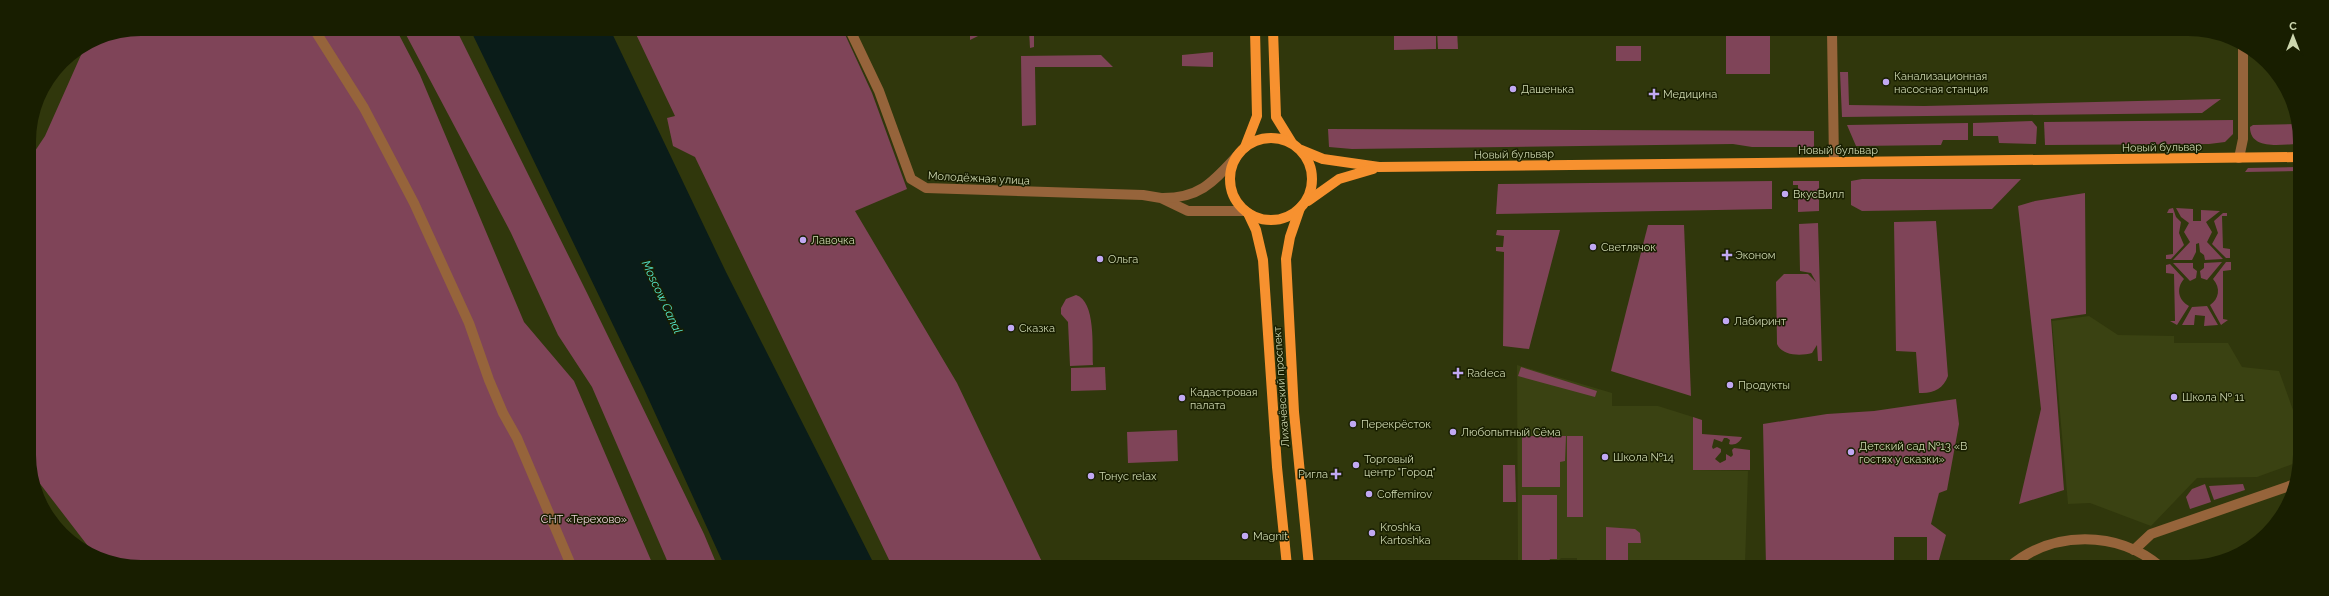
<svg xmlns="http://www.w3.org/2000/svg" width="2329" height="596" viewBox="0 0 2329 596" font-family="Raleway,sans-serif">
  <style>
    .built { fill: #3a4212 }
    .green { fill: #7f4458 }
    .water { fill: #0a1c19 }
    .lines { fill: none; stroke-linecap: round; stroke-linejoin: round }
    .minor { stroke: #96643b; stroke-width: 10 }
    .major { stroke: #f7912f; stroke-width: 10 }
    .poi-dot { fill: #c1a8f3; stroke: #181e00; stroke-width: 1.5 }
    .labels { text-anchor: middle; stroke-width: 3; stroke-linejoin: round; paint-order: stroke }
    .poi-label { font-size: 11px; fill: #cdd7af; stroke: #181e00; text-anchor: start }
    .street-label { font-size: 11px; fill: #cdd7af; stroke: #181e00 }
    .park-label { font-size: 11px; fill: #f0d4dc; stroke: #181e00 }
    .water-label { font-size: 12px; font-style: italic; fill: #54e3ca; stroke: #181e00 }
  </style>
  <rect width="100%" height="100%" fill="#30370c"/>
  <g class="built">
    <path d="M2089,316L2118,335L2174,336V343H2228L2242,367L2279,371L2298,424V462L2257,477L2197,478L2151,526L2090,503L2068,504L2052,321Z"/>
    <path d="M1517,365L1612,393V406H1658L1693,417V470L1748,471L1745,564H1585V561H1577V558H1561L1556,563H1518Z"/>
  </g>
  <g class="green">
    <path d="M141,29H396L420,75L524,322L574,381L653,565H119L91,550L31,472L29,160L45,136L85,46L98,37Z"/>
    <path d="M403,29H456L588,295L704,534L717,565H669L592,387L558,335L511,233Z"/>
    <path d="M634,30H843L872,93L907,189L855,211L957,383L1044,566H892L695,157L673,146L667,118L675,116Z"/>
    <path d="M970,30H1002V33H984L970,40Z"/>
    <path d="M1029,30H1034V47L1030,48Z"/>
    <path d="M1394,30H1436V49L1394,50Z"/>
    <path d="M1437,30H1457L1458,49H1438Z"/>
    <rect x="1726" y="31" width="44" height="43"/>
    <rect x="1616" y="46" width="25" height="15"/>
    <path d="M1213,52V67L1182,66V55Z"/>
    <path d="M1101,55L1113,67H1035L1036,125L1022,126L1021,56Z"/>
    <path d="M1840,72H1848L1849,105L1924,106L2221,99L2202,113L1842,117Z"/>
    <path d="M2233,120V134L2225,142L2209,144L2045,145L2044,122Z"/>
    <path d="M2032,121L2037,127L2036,144L1999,143L1998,136H1973V123Z"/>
    <path d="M1968,123V140H1943L1941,145L1856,146L1847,125Z"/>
    <path d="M2298,124V144C2282,144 2250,151 2250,127L2253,125Z"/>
    <path d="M1328,129L1814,131V147H1752L1733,144L1352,149L1329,147Z"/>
    <path d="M2298,167V171L2245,172L2248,168Z"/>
    <path d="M1862,179H2021L1992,209L1862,211L1851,205V181Z"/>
    <path d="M1772,181V209L1496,214L1498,184Z"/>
    <path d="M1793,181H1819V211L1798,212V185H1793Z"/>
    <path d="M2085,193L2086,314L2051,319L2064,490L2019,504L2041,409L2018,206L2035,201Z"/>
    <path d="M2173,208L2176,217L2181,222L2179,233L2184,245L2171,259H2166V255L2173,254V213H2167L2169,209Z"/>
    <path d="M2176,208L2193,209V221H2201V210L2220,211L2206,222L2212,232L2207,242L2223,259L2205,260L2204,255L2200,252L2199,243L2196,244V252L2192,260H2173L2190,242L2184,232L2189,223L2181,217Z"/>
    <path d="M2223,213H2227V216H2222L2223,248L2230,249V258H2226L2212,244L2218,233L2214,221Z"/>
    <path d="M1936,221L1948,376C1943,389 1933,394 1919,393L1916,352L1896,351L1894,222Z"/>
    <path d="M1818,223L1822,361H1818L1817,345L1812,353C1801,356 1782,356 1777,344L1776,282L1784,274H1808L1816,282L1811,273L1800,271L1799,224Z"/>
    <path d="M1648,225H1684L1691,396L1611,371Z"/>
    <path d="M1497,230H1560L1529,349L1503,346L1504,252L1496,251V247H1503L1504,236L1496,235Z"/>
    <path d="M2222,262L2207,280L2201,278L2200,271L2204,268V263Z"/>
    <path d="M2226,262H2231V270L2223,271V319L2228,320L2221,325L2210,305C2219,299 2221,288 2213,279Z"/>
    <path d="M2173,263H2193V268L2197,271L2196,278L2190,281Z"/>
    <path d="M2170,264L2184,279C2176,288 2178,300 2189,306L2177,325L2170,321H2175L2174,274L2166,273V265Z"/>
    <path d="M1076,295C1096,301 1092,347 1093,365L1070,366L1068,322L1061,314V308L1066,299Z"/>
    <path d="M2207,306L2218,325L2204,326L2205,316L2195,315L2194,325H2182L2192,307Z"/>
    <path d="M1105,367L1106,390L1071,391V368Z"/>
    <path d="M1521,367L1597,391L1595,397L1518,376Z"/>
    <path d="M1956,399L1959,424L1947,490L1939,493L1931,524L1946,535L1937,567H1927V537H1894V566H1766L1763,424L1827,414L1874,411Z"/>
    <path d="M1693,417L1702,420V434L1742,437C1740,442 1735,446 1729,444L1730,440L1727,438H1724L1722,442L1714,439L1712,447L1713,449L1717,447L1721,449V452L1715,459L1720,463L1726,460V454L1731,457L1733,455L1732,450L1734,448L1750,450V470H1693Z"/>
    <path d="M1177,430L1178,461L1128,463L1127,432Z"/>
    <path d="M1522,436H1566L1565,461L1560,462V487H1522Z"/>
    <rect x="1567" y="436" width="16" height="81"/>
    <path d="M1503,465H1515L1516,502H1503Z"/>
    <path d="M2205,484L2211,502L2190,509L2186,497L2192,489Z"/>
    <path d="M2243,484L2245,490L2214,500L2209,486Z"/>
    <path d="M1522,495H1557V559H1550L1549,562H1522Z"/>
    <path d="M1606,527L1635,529L1640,533L1641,543H1628V564H1606Z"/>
    <path d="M1269,561V566H1242Z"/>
  </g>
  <path class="water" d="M470,29H610L726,272L875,566L724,565L644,389Z"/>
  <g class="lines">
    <g class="minor">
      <path d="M314,29L364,108L414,203L469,323L489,380L503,413L517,438L571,565"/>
      <path d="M850,30L879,91L911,179L926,188L1143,195L1161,198L1188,211H1245"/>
      <path d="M1832,31L1834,162"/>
      <path d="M2239,158L2243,139V49"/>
      <path d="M1163,198C1200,198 1213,182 1237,156"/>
      <path d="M2134,550L2151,534L2295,484"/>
      <path d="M2009,567C2053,530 2117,530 2161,567"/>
    </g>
    <g class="major">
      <path d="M1273,30L1276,117L1292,143"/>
      <circle cx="1271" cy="179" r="41"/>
      <path d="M1245,147L1257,116L1255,30"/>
      <path d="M1301,150L1323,159L1379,167L2298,157"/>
      <path d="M1308,201L1339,179L1373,169"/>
      <path d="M1300,208L1290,237L1286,259L1294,412L1309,566"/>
      <path d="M1248,213L1256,230L1263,260L1277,467L1287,566"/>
    </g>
  </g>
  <g class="poi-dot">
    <circle cx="1886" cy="82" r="4"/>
    <circle cx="1513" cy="89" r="4"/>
    <path d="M1652 88h4v4h4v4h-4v4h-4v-4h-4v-4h4z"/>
    <circle cx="1785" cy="194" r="4"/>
    <circle cx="803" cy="240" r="4"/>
    <circle cx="1593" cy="247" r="4"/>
    <path d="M1725 249h4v4h4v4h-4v4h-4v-4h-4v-4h4z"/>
    <circle cx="1100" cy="259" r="4"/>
    <circle cx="1726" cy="321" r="4"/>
    <circle cx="1011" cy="328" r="4"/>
    <path d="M1456 367h4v4h4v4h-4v4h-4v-4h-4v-4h4z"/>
    <circle cx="1730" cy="385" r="4"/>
    <circle cx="2174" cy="397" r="4"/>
    <circle cx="1182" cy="398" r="4"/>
    <circle cx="1353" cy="424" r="4"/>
    <circle cx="1453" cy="432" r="4"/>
    <circle cx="1851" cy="452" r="4"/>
    <circle cx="1605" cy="457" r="4"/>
    <circle cx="1356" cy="465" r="4"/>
    <path d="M1334 468h4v4h4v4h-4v4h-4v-4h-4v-4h4z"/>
    <circle cx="1091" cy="476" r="4"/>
    <circle cx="1369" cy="494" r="4"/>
    <circle cx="1372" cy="533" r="4"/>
    <circle cx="1245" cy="536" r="4"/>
  </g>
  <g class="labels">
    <g class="poi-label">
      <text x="1894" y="80">Канализационная<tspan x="1894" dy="13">насосная станция</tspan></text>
      <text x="1521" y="93">Дашенька</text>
      <text x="1663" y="98">Медицина</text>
      <text x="1793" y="198">ВкусВилл</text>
      <text x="811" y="244">Лавочка</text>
      <text x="1601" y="251">Светлячок</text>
      <text x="1735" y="259">Эконом</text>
      <text x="1108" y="263">Ольга</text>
      <text x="1734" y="325">Лабиринт</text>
      <text x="1019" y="332">Сказка</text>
      <text x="1467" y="377">Radeca</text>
      <text x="1738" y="389">Продукты</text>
      <text x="1190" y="396">Кадастровая<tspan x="1190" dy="13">палата</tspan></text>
      <text x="2182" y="401">Школа № 11</text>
      <text x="1361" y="428">Перекрёсток</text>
      <text x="1461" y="436">Любопытный Сёма</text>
      <text x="1859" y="450">Детский сад №13 «В<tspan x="1859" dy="13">гостях у сказки»</tspan></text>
      <text x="1613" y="461">Школа №14</text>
      <text x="1364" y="463">Торговый<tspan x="1364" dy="13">центр "Город"</tspan></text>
      <text x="1328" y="478" text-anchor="end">Ригла</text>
      <text x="1099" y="480">Тонус relax</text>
      <text x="1377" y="498">Coffemirov</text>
      <text x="1380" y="531">Kroshka<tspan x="1380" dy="13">Kartoshka</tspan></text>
      <text x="1253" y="540">Magnit</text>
    </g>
    <g class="street-label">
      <text transform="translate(2162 147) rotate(-1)" y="4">Новый бульвар</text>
      <text x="1838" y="154">Новый бульвар</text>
      <text transform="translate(1514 154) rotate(-1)" y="4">Новый бульвар</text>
      <text transform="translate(979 178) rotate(3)" y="4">Молодёжная улица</text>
      <text transform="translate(1281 387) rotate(-94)" y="4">Лихачёвский проспект</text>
    </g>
    <g class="park-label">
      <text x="584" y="523">СНТ «Терехово»</text>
    </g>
    <g class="water-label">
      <text transform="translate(662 297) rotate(65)" y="4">Moscow Canal</text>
    </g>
  </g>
  <path d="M0 0H2329V596H0ZM141 36H2188A105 105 0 0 1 2293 141V455A105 105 0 0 1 2188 560H141A105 105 0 0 1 36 455V141A105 105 0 0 1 141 36Z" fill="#181e00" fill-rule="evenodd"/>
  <g transform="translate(2293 36)" stroke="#181e00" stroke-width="3" paint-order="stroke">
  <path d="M0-3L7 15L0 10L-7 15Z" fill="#cdd7af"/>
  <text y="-6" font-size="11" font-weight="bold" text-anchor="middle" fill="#cdd7af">С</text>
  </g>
</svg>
